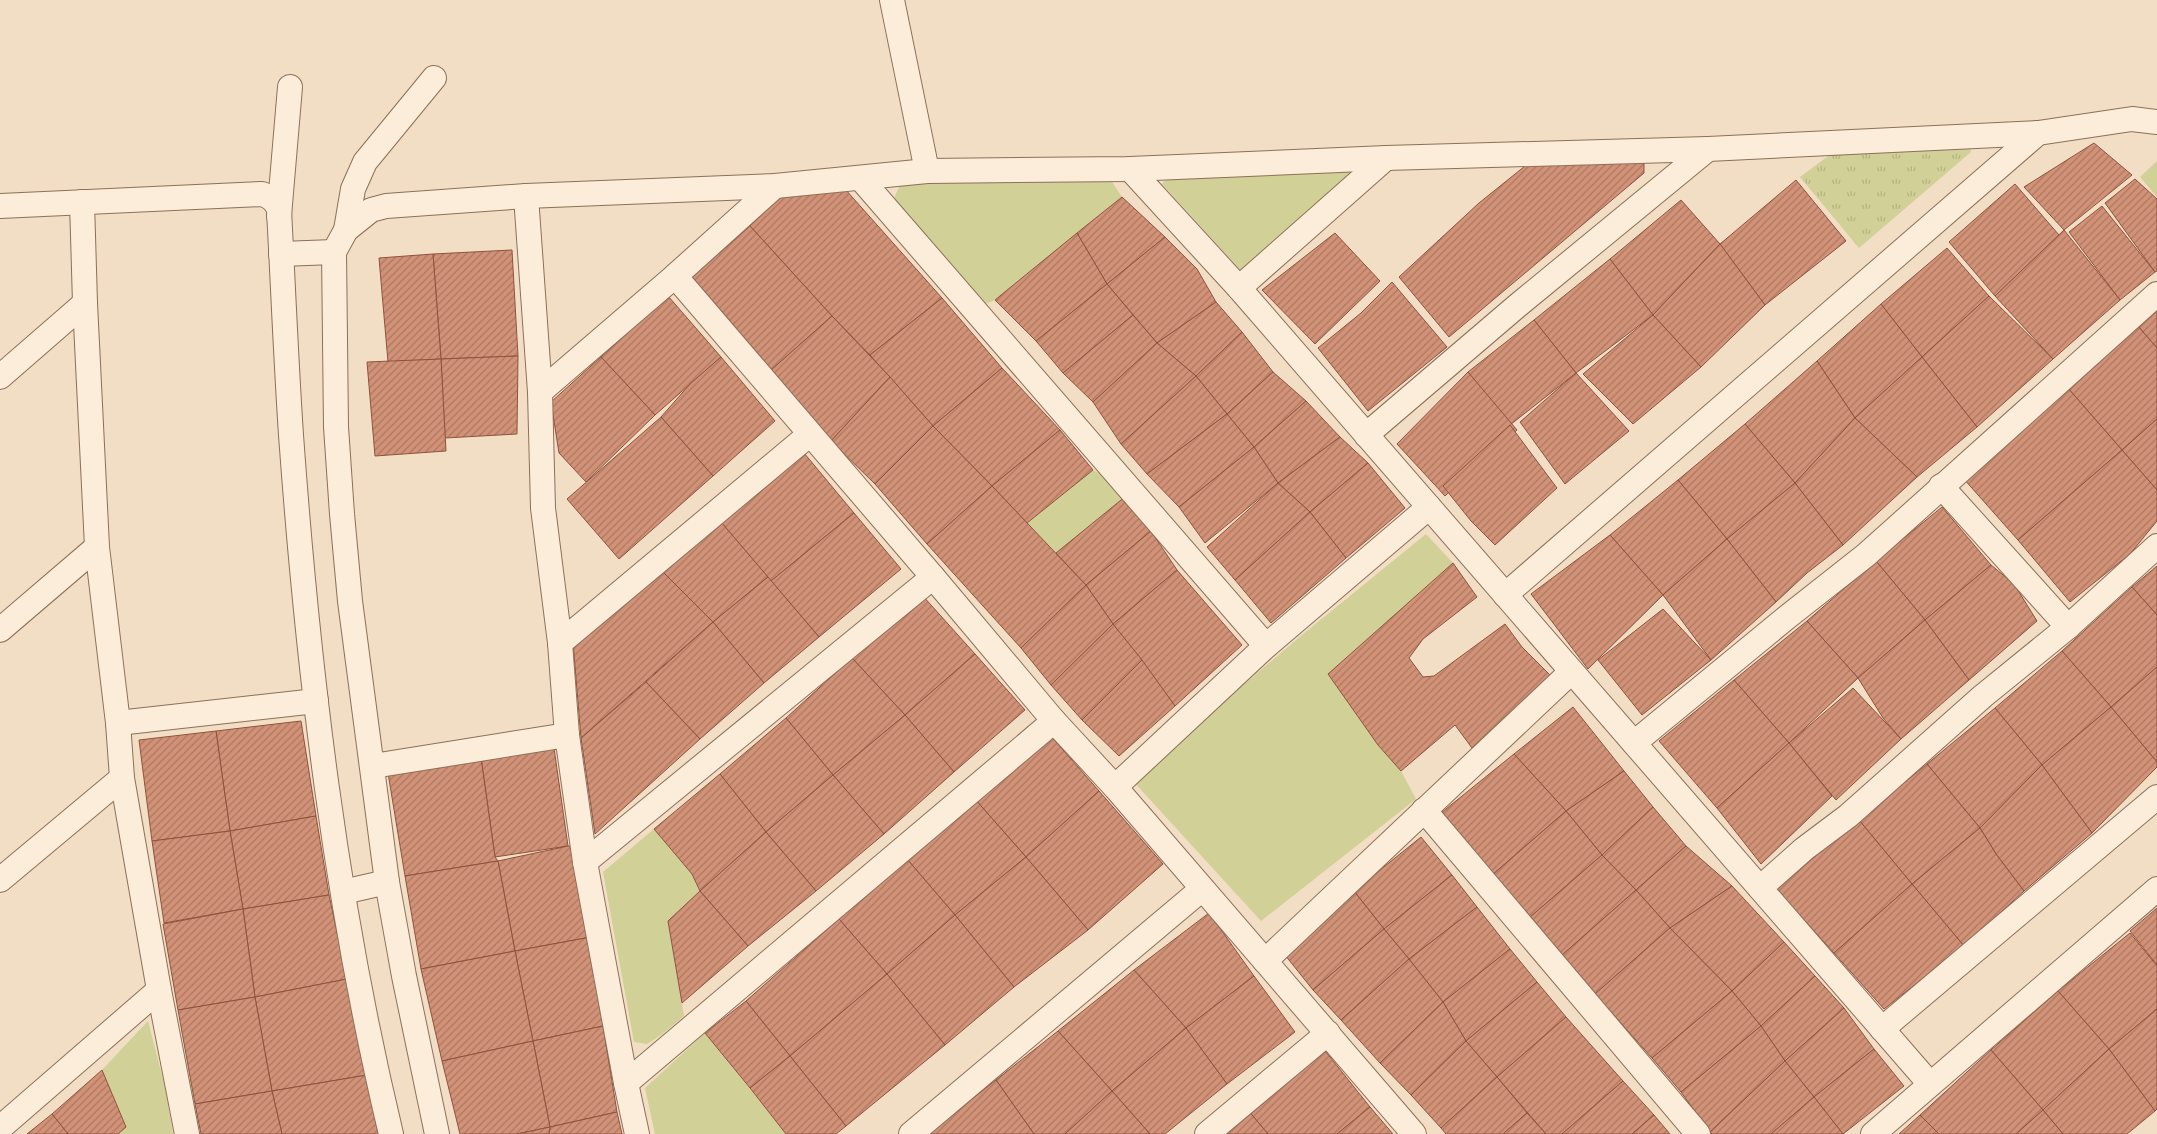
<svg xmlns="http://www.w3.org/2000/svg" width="2157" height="1134" viewBox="0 0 2157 1134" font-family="'IBM Plex Serif',serif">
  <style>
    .green { fill: #d1d097 }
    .park { fill: url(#park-tufts) }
    .building { fill: url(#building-hatch); stroke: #8f533d }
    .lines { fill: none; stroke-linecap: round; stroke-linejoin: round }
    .minor-casing { stroke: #8e6f59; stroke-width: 26 }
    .minor { stroke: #fbedd9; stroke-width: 24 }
  </style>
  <defs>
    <pattern id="park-tufts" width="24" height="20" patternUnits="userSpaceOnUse" patternTransform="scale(1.25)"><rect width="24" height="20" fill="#d1d097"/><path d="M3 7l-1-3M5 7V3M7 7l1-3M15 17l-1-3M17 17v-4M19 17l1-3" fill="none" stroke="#b4b382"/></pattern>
    <pattern id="building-hatch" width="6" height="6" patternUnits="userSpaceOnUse" patternTransform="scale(1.25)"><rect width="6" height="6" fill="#d29278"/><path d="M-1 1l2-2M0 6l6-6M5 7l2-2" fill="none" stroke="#ac7762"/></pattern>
  </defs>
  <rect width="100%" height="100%" fill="#f1dec4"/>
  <g class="green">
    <path d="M2157,161V197L2140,177Z"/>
    <path d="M1345,165L1352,177L1243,273L1162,184L1173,171Z"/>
    <path d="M1034,177L1110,179L1122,197L995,300L983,305L894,198L901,183Z"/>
    <path d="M1093,470L1099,473L1126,496L1056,553L1027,523Z"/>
    <path d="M1426,534L1453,563L1328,674L1378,745L1401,771L1416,799L1261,921L1132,780L1302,635Z"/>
    <path d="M654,829L692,874L700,891L668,921L684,1016L661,1035L647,1044L634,1042L603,872Z"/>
    <path d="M148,1021L165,1087L173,1134H118L126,1127L102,1070Z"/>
    <path d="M705,1033L786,1134H655L645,1088Z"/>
  </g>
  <path class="park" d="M1970,144L1971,152L1859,248L1800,177L1843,145Z"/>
  <g class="building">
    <path d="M2094,143L2132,175L2064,230L2024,187Z"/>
    <path d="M1644,158V173L1449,337L1399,277L1479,203L1530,162Z"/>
    <path d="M2135,179L2157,199V271L2155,272L2105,203Z"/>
    <path d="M1796,180L1846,241L1765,305L1720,244Z"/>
    <path d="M2015,184L2059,235L1995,296L1949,242Z"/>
    <path d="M845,189L942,298L870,355L832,316L750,226L787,190Z"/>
    <path d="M1122,197L1165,237L1107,284L1077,233Z"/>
    <path d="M1681,200L1720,244L1653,315L1610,259Z"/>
    <path d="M2102,206L2155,272L2120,300L2069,232Z"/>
    <path d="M750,226L832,316L770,371L692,277Z"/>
    <path d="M2064,230L2120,300L2053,359L1995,296Z"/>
    <path d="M1077,233L1107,284L1036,341L995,300Z"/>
    <path d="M1335,233L1380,281L1315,344L1262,290Z"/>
    <path d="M1165,237L1197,269L1216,302L1157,343L1107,284Z"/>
    <path d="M1720,244L1765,305L1701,367L1653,315Z"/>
    <path d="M1947,248L1989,296L1922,357L1881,304Z"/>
    <path d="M512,250L518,356L441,359L433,254Z"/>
    <path d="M433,254L441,359L388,362L379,258Z"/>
    <path d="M1610,259L1653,315L1576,373L1534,320Z"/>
    <path d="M1392,282L1447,347L1368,411L1318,348L1361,313Z"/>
    <path d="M1107,284L1133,315L1063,373L1036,341Z"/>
    <path d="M668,296L721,357L655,415L601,357Z"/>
    <path d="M1989,296L2053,359L1977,427L1922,357Z"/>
    <path d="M942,298L1002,368L933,426L870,355Z"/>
    <path d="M1216,302L1242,332L1196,376L1157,343Z"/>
    <path d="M1881,304L1922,357L1855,418L1817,361Z"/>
    <path d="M2157,309V348L2137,325Z"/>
    <path d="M1133,315L1157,343L1093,402L1063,373Z"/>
    <path d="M1653,315L1701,367L1633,424L1583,374Z"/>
    <path d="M832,316L890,377L831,441L770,371Z"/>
    <path d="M1534,320L1576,373L1510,425L1468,372Z"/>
    <path d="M2137,325L2157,348V419L2122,450L2067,387Z"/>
    <path d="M1242,332L1273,372L1227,414L1196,376Z"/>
    <path d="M1157,343L1196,376L1121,444L1093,402Z"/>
    <path d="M518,356L517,434L445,438L441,359Z"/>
    <path d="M601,357L655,415L586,482L559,453L551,402Z"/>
    <path d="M721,357L775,421L713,476L661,417L690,384Z"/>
    <path d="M1922,357L1977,427L1917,477L1855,418Z"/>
    <path d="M441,359L446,451L375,456L367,362Z"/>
    <path d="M1817,361L1855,418L1795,483L1745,424Z"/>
    <path d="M1002,368L1060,430L992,486L933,426Z"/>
    <path d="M1273,372L1306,401L1254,447L1227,414Z"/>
    <path d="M1468,372L1517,430L1481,461L1445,496L1397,444Z"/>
    <path d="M1576,373L1629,431L1565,484L1520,422Z"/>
    <path d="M1196,376L1227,414L1147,474L1121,444Z"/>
    <path d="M890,377L933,426L875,484L831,441Z"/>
    <path d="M2067,387L2122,450L2018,540L1963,478Z"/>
    <path d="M1306,401L1340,437L1278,483L1254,447Z"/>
    <path d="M1227,414L1254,447L1179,507L1147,474Z"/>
    <path d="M661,417L713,476L619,559L567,499Z"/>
    <path d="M1855,418L1917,477L1843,545L1795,483Z"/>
    <path d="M2157,419V490L2122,450Z"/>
    <path d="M1745,424L1795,483L1727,539L1678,480Z"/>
    <path d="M1510,425L1557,488L1495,545L1471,521L1443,486Z"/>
    <path d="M933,426L992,486L927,544L875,484Z"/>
    <path d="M1060,430L1093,470L1027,523L992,486Z"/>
    <path d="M1340,437L1368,463L1310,512L1278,483Z"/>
    <path d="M1254,447L1278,483L1205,543L1179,507Z"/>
    <path d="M2122,450L2157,490V521L2130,554L2070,602L2018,540Z"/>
    <path d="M804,453L854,513L771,581L721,522Z"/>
    <path d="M1368,463L1405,508L1346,558L1310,512Z"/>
    <path d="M1678,480L1727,539L1663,595L1610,535Z"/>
    <path d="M1278,483L1310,512L1235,580L1207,547Z"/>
    <path d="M1795,483L1843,545L1807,573L1776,602L1727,539Z"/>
    <path d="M992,486L1086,585L1021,648L927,544Z"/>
    <path d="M1126,496L1151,531L1086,585L1056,553Z"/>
    <path d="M1942,507L1991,565L1925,620L1876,561Z"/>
    <path d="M1310,512L1346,558L1271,623L1235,580Z"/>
    <path d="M854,513L901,569L819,637L771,581Z"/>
    <path d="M721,522L768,577L713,622L660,569Z"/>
    <path d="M1151,531L1177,570L1113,624L1086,585Z"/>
    <path d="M1610,535L1663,595L1588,669L1531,594Z"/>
    <path d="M1727,539L1776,602L1711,660L1663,595Z"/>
    <path d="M1876,561L1925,620L1858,678L1807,621Z"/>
    <path d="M1453,563L1477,597L1423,639L1409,658L1423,677L1434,676L1505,624L1522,647L1554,679L1472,748L1455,725L1401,771L1378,745L1328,674Z"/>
    <path d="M1991,565L2014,584L2037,621L1969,680L1925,620Z"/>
    <path d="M2157,566V615L2132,587Z"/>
    <path d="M660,569L713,622L581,738L573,642Z"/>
    <path d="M1177,570L1242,645L1175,706L1113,624Z"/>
    <path d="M768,577L819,637L764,683L713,622Z"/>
    <path d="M1086,585L1113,624L1051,685L1021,648Z"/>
    <path d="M2132,587L2157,615V667L2111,707L2062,651Z"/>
    <path d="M922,595L975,654L905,715L852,658Z"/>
    <path d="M1663,609L1711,660L1642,715L1598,660Z"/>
    <path d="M1925,620L1969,680L1901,739L1883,718L1858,678Z"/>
    <path d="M1807,621L1858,678L1789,743L1734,680Z"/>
    <path d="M713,622L764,683L700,739L646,682Z"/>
    <path d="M1113,624L1142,660L1082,720L1051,685Z"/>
    <path d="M2062,651L2111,707L2042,765L1995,708Z"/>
    <path d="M975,654L1025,710L954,772L905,715Z"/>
    <path d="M852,658L905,715L833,775L786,718Z"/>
    <path d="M1142,660L1175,706L1119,756L1082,720Z"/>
    <path d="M2157,667V762L2111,707Z"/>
    <path d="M1734,680L1789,743L1717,808L1659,741Z"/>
    <path d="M646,682L700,739L595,834L581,738Z"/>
    <path d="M1853,688L1901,739L1836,800L1789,743Z"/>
    <path d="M1573,707L1624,771L1566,811L1514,754Z"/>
    <path d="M2111,707L2157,762V767L2092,833L2042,765Z"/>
    <path d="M1995,708L2042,765L1980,828L1927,764Z"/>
    <path d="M905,715L954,772L884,834L833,775Z"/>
    <path d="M786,718L833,775L766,832L720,774Z"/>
    <path d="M301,721L316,816L230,831L216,731Z"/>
    <path d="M216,731L230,831L152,841L139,740Z"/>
    <path d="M1049,734L1099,791L1026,857L974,798Z"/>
    <path d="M1789,743L1832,796L1761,864L1717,808Z"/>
    <path d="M554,748L568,846L495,857L481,758Z"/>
    <path d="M1514,754L1566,811L1491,876L1441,813Z"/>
    <path d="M481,758L495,857L498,861L405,876L388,773Z"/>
    <path d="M1927,764L1980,828L1912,884L1859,820Z"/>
    <path d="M2042,765L2092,833L2024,891L1996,854L1980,828Z"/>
    <path d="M1624,771L1653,807L1602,855L1566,811Z"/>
    <path d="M720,774L766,832L700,891L692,874L654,829Z"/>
    <path d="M833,775L884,834L816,891L766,832Z"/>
    <path d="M1099,791L1163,864L1088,930L1026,857Z"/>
    <path d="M974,798L1026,857L955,915L907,859Z"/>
    <path d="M1653,807L1686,846L1636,890L1602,855Z"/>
    <path d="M1566,811L1602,855L1529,918L1491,876Z"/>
    <path d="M316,816L329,895L243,909L230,831Z"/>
    <path d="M1859,820L1912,884L1834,953L1776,889Z"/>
    <path d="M1980,828L1996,854L2024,891L1964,946L1912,884Z"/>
    <path d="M230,831L243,909L164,923L152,841Z"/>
    <path d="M766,832L816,891L748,946L700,891Z"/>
    <path d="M1421,837L1452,875L1384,929L1354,891Z"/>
    <path d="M568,846L576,847L591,937L515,951L498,861Z"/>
    <path d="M1686,846L1732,886L1670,928L1636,890Z"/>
    <path d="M1602,855L1636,890L1561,956L1529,918Z"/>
    <path d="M1026,857L1088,930L1014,987L955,915Z"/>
    <path d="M907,859L955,915L887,974L839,919Z"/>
    <path d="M498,861L515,951L421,969L405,876Z"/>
    <path d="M1452,875L1477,907L1409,959L1384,929Z"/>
    <path d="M1912,884L1964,946L1884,1009L1834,953Z"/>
    <path d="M1732,886L1784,942L1732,991L1670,928Z"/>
    <path d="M1636,890L1670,928L1595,994L1561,956Z"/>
    <path d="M700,891L748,946L682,1003L668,921Z"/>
    <path d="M1354,891L1384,929L1313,990L1285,955Z"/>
    <path d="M329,895L347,979L255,997L243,909Z"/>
    <path d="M1477,907L1510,949L1443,1002L1409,959Z"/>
    <path d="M2157,908V965L2130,931Z"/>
    <path d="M243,909L255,997L178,1010L163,924Z"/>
    <path d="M1209,913L1254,976L1186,1028L1134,970Z"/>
    <path d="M955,915L1014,987L945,1045L887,974Z"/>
    <path d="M839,919L887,974L790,1056L746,1001Z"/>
    <path d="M1670,928L1732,991L1652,1058L1595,994Z"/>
    <path d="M1384,929L1409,959L1341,1020L1313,990Z"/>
    <path d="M2130,933L2157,966V1009L2109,1049L2058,991Z"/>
    <path d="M591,937L603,1026L533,1041L515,951Z"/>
    <path d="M1784,942L1815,976L1761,1026L1732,991Z"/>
    <path d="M1510,949L1537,982L1466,1041L1443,1002Z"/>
    <path d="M515,951L533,1041L442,1061L421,969Z"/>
    <path d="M1409,959L1443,1002L1380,1063L1341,1020Z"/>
    <path d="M1134,970L1186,1028L1112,1091L1058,1031Z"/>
    <path d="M887,974L945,1045L846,1126L790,1056Z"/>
    <path d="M1254,976L1295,1032L1227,1084L1186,1028Z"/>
    <path d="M1815,976L1844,1008L1785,1061L1761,1026Z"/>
    <path d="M347,979L367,1075L272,1091L255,997Z"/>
    <path d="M1537,982L1566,1017L1497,1077L1466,1041Z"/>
    <path d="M1732,991L1761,1026L1681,1092L1652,1058Z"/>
    <path d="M2058,991L2109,1049L2043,1110L1991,1050Z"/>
    <path d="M255,997L272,1091L195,1104L178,1010Z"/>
    <path d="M746,1001L790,1056L750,1088L705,1033Z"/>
    <path d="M1443,1002L1466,1041L1411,1095L1380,1063Z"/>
    <path d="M1844,1008L1874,1049L1814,1097L1785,1061Z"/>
    <path d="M2157,1009V1109L2155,1111L2109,1049Z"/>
    <path d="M1566,1017L1623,1081L1562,1134H1546L1497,1077Z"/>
    <path d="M603,1026L617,1112L550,1127L533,1041Z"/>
    <path d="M1761,1026L1785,1061L1710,1132L1681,1092Z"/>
    <path d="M1186,1028L1227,1084L1165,1134H1150L1112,1091Z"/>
    <path d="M1058,1031L1112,1091L1065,1134H1034L996,1080Z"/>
    <path d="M533,1041L550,1127L517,1134H460L442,1061Z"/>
    <path d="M1466,1041L1497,1077L1441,1128L1411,1095Z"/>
    <path d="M1322,1047L1370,1107L1337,1134H1268L1247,1109Z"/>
    <path d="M1874,1049L1904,1086L1843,1134L1814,1097Z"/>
    <path d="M2109,1049L2155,1111L2127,1134H2063L2043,1110Z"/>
    <path d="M1991,1050L2043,1110L2016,1134H1939L1920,1115Z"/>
    <path d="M790,1056L846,1126L836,1134H786L750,1088Z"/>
    <path d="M1785,1061L1814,1097L1771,1134H1712L1710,1132Z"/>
    <path d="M102,1070L126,1127L118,1134H68L52,1114Z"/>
    <path d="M367,1075L379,1134H282L272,1091Z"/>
    <path d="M1497,1077L1527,1113L1503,1134H1446L1441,1128Z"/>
    <path d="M996,1080L1034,1134H928Z"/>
    <path d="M1623,1081L1654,1115L1632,1134H1562Z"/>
    <path d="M272,1091L282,1134H201L195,1104Z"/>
    <path d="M1112,1091L1150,1134H1065Z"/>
    <path d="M1814,1097L1843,1134H1771Z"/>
    <path d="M1370,1107L1393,1134H1337Z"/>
    <path d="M1247,1109L1268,1134H1219Z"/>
    <path d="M2043,1110L2063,1134H2016Z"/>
    <path d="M617,1112L622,1134H549L550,1127Z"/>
    <path d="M1527,1113L1546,1134H1503Z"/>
    <path d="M52,1114L68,1134H27Z"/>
    <path d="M1654,1115L1670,1134H1632Z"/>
    <path d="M1920,1115L1939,1134H1899Z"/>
    <path d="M550,1127L549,1134H517Z"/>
  </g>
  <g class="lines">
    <g class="minor-casing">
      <g id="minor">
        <path d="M892,0L927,171"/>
        <path d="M1130,169L1239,288L1930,1084"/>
        <path d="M861,179L1266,646"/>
        <path d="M526,196L540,392L543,508L560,643L567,735L585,862L626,1083L637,1134"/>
        <path d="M82,202L85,303L97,547L118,723L122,778L159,990L187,1134"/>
        <path d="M0,206L262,194C271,197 276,201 279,210C283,285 286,360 291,435C308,670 336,905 391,1134"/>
        <path d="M279,216L290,87"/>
        <path d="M346,230L353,189L365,162L434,78"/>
        <path d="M281,254L334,252"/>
        <path d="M675,276L933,577L1054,721L1115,787L1414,1134"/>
        <path d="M1239,288L1386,158"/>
        <path d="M0,377L85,303"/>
        <path d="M540,392L675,276L775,186"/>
        <path d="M1366,435L1517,306L1708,149"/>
        <path d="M1941,486L2068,627"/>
        <path d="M1505,595L2038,133"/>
        <path d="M0,630L97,547"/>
        <path d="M560,643L810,434"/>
        <path d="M118,723L316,701"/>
        <path d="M1634,743L1786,618L1866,555L2157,294"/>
        <path d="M373,766L567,735"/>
        <path d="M1115,787L1266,646L1429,507"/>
        <path d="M1424,810L1698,1134"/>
        <path d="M585,862L933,577"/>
        <path d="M0,880L122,778"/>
        <path d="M1760,888L1804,849L1848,816L1983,696L2068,627L2157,546"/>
        <path d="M343,892L387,882"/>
        <path d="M1265,961L1571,672"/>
        <path d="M1882,1029L2157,797"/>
        <path d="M626,1083L1054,721"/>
        <path d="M0,1128L159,990"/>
        <path d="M437,1134L404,976L387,882L350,601L342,514L336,427L334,252L346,230L371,210L386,206L526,196L775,186L927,171L1130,169L1386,158L1708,149L2038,133L2132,119L2157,122"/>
        <path d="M911,1134L1202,889"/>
        <path d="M1207,1134L1328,1033"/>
        <path d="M1873,1134L2157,889"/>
      </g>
    </g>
    <use href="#minor" class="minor"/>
  </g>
</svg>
